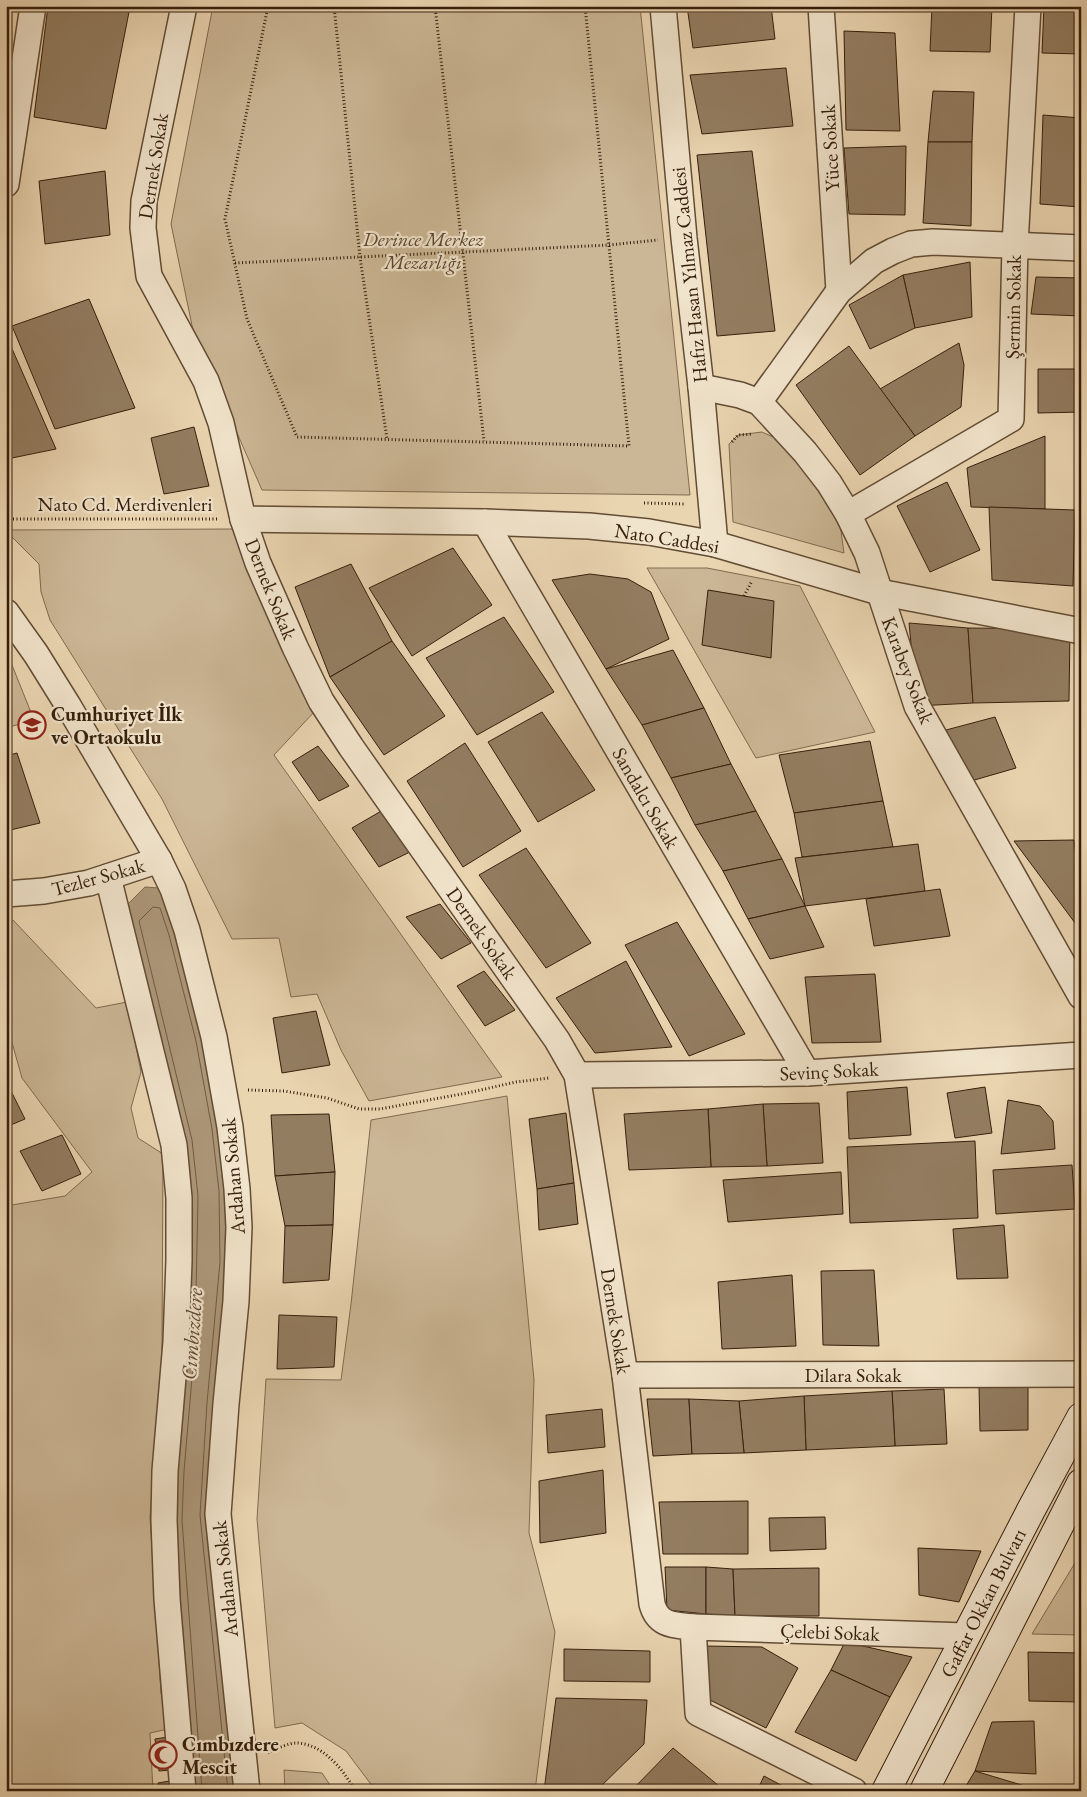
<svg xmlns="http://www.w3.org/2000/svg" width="1087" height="1797" viewBox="0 0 1087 1797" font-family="'EB Garamond',serif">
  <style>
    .green { fill: #cbb695; stroke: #806a50 }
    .water { fill: #ac9779; stroke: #7c674d }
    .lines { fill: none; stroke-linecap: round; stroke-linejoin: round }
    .shore { stroke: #705a42; stroke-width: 1 }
    .building { fill: #937d61; stroke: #351e0b }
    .street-casing { stroke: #624c34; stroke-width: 28 }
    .secondary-casing { stroke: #351e0b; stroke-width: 30 }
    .path { stroke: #351e0b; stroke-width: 3; stroke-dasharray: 1 2.5; stroke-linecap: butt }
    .street { stroke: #f1e4cc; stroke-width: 25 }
    .secondary { stroke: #f1e4cc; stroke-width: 28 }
    .labels { text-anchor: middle; stroke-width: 4.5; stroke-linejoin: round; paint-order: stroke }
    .street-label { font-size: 20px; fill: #351e0b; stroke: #f1e4cc }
    .park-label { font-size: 20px; font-style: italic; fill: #5a442e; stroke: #f1e4cc }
    .poi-label { font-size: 20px; font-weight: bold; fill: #351e0b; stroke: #f1e4cc; text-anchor: start }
    .water-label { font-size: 21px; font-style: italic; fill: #5f4832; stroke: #f1e4cc }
  </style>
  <rect width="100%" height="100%" fill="#ead5b1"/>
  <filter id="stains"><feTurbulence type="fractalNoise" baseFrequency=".004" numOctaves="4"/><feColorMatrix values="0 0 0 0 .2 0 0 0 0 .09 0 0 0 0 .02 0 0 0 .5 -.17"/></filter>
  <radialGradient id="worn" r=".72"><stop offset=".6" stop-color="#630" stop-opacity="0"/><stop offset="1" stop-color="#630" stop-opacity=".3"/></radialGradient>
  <g class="green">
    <path d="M213,6H640L690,495L262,490L194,335L171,224Z"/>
    <path d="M762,432L782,441L826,502L840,524L844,553L733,522L729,444L738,435Z"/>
    <path d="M233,529L315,711L274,755L502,1077L369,1101L341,1050L317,994L291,997L279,938L232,939L162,799L50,620L41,592L39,564L6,531V530Z"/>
    <path d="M647,568H707L800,586L875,732L756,758Z"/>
    <path d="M12,665L34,720L6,728V666Z"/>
    <path d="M6,920H13L96,1008L127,1002L141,1072L131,1108L138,1138L163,1154L162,1351L150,1517L161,1693L168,1729L150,1733L153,1791H6V1206L65,1196L92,1172L22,1078L6,1021Z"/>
    <path d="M507,1096L534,1380L529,1533L555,1632L535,1791H376L346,1751L302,1723L275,1728L257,1519L266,1379L341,1380L351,1304L371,1120Z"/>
    <path d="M1081,1553V1635L1032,1634Z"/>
    <path d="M284,1770L322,1773L334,1791H285Z"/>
  </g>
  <path class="water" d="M145,887L173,889L230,1127L219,1485L247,1791H183L164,1520L179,1198L118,914Z"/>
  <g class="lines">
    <path class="shore" d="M202,1791L182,1520L184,1471L195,1343L198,1196L192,1140L139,921L153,907L160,908L169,935L196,1041L212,1129L219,1191L220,1262L207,1403L200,1515L228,1791"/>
  </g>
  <g class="building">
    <path d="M48,6H96L129,12L106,129L34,117Z"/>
    <path d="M687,6H771L775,39L693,48Z"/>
    <path d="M932,6H992L990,52L930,51Z"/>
    <path d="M1044,6H1081V54L1042,53Z"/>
    <path d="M844,31L895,33L900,131L846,130Z"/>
    <path d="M786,68L793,126L702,134L690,75Z"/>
    <path d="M933,91L974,92L972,142H928Z"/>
    <path d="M1043,115L1081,118V207L1040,204Z"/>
    <path d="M928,142H972L971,226L923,223Z"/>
    <path d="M906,146L905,215L849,214L844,148Z"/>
    <path d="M752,151L775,331L717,336L697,155Z"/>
    <path d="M105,171L110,235L45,244L39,181Z"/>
    <path d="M970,262L972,317L915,328L903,275Z"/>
    <path d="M903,275L915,328L870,349L849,305Z"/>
    <path d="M1036,277L1081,278V316L1031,314Z"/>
    <path d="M89,299L135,408L55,429L12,326Z"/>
    <path d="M6,335L56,449L7,459Z"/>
    <path d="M959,343L964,365L961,407L915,436L880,389Z"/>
    <path d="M849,346L915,436L860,475L796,385Z"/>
    <path d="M1038,369H1081V412L1038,413Z"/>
    <path d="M194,427L209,486L164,494L151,438Z"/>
    <path d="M1045,436V509L971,507L967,468Z"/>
    <path d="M947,482L980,550L930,572L897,506Z"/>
    <path d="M989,507L1075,510L1073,586L992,580Z"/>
    <path d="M453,548L492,605L412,656L369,588Z"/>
    <path d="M351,564L392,641L330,677L295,587Z"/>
    <path d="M590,574L628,579L651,592L669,639L606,669L552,580Z"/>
    <path d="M708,590L774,601L771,658L702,645Z"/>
    <path d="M504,617L554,692L477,735L426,658Z"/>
    <path d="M909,623L968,628L973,703L917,706Z"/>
    <path d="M968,628L1070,629L1069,701L973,703Z"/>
    <path d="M392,641L445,716L384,755L330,677Z"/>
    <path d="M673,650L704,708L642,725L606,669Z"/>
    <path d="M704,708L731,764L671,778L642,725Z"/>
    <path d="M542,712L595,790L538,822L488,742Z"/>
    <path d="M995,717L1016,768L971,781L946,730Z"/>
    <path d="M870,741L883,801L794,813L779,755Z"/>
    <path d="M465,743L521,831L463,867L407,781Z"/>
    <path d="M318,746L349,786L319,801L292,762Z"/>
    <path d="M17,753L40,823L6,831V756Z"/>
    <path d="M731,764L756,811L695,825L671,778Z"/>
    <path d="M883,801L893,847L802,857L794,813Z"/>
    <path d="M383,810L410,852L379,867L352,828Z"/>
    <path d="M756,811L782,859L723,871L695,825Z"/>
    <path d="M1074,840L1081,904V931L1014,841Z"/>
    <path d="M918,844L925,891L805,906L795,858Z"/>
    <path d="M526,848L591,943L546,968L479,875Z"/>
    <path d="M782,859L805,906L748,919L723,871Z"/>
    <path d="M940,889L950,936L874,946L866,899Z"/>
    <path d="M440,904L471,943L441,959L406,917Z"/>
    <path d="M805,906L824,947L770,959L748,919Z"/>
    <path d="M677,922L745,1034L689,1056L625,945Z"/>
    <path d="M626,961L672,1047L595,1053L556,998Z"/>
    <path d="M484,971L515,1010L485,1026L457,986Z"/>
    <path d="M875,974L881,1042L812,1043L805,977Z"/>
    <path d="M316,1011L330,1065L282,1073L273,1018Z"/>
    <path d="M6,1081L25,1119L6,1127Z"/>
    <path d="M907,1087L911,1135L849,1139L847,1092Z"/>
    <path d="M985,1087L992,1133L955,1138L947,1093Z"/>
    <path d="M1008,1100L1040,1106L1053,1121L1055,1149L1001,1154Z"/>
    <path d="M819,1103L823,1163L767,1166L763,1104Z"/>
    <path d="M763,1104L767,1166L711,1167L708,1109Z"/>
    <path d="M708,1109L711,1167L629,1170L624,1114Z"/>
    <path d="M566,1113L574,1183L537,1189L529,1119Z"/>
    <path d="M329,1114L335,1172L275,1176L271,1115Z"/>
    <path d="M62,1135L81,1174L42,1191L20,1151Z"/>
    <path d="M975,1141L978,1218L850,1223L847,1147Z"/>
    <path d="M1072,1165L1075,1209L996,1214L993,1170Z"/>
    <path d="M335,1172L333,1225L285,1226L275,1176Z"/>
    <path d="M841,1172L843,1214L728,1222L723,1180Z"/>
    <path d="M574,1183L578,1224L539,1230L537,1189Z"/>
    <path d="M333,1225L329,1280L283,1283L285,1226Z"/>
    <path d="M1004,1225L1008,1278L957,1279L953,1229Z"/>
    <path d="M874,1270L879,1346L823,1345L821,1271Z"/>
    <path d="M792,1275L796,1346L722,1349L718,1282Z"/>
    <path d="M279,1315L337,1317L334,1367L277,1369Z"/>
    <path d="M1028,1385V1430L980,1431L979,1386Z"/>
    <path d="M944,1389L947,1444L895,1446L892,1391Z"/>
    <path d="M892,1391L895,1446L806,1450L804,1396Z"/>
    <path d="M804,1396L806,1450L744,1453L739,1401Z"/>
    <path d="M647,1399H689L692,1454L653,1456Z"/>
    <path d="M689,1399L739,1401L744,1453L692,1454Z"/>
    <path d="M602,1409L605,1447L548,1453L546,1415Z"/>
    <path d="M603,1470L606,1533L540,1543L539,1481Z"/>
    <path d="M748,1501V1554H663L659,1502Z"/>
    <path d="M825,1517L826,1549L770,1551L769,1518Z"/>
    <path d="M918,1548L981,1551L959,1602L919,1595Z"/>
    <path d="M665,1567H706V1614L667,1610Z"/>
    <path d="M706,1567L733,1569L735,1616L706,1614Z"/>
    <path d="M819,1568V1616H735L733,1569Z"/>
    <path d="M845,1642L912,1657L890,1697L831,1670Z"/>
    <path d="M705,1646L762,1647L798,1668L766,1728L710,1700Z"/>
    <path d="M564,1649L650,1651V1682L564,1681Z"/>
    <path d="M1028,1652L1081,1653V1702L1029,1701Z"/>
    <path d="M831,1670L890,1697L856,1761L795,1732Z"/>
    <path d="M556,1698L647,1700L644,1744L596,1791H544Z"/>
    <path d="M1034,1721L1036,1774L975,1771L992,1722Z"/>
    <path d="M168,1737L171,1770L159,1771L155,1739Z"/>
    <path d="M673,1748L725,1791H631Z"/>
    <path d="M975,1771L1038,1790L963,1791Z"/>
    <path d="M764,1776L792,1791H757Z"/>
    <path d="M175,1780L176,1791H159L158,1783Z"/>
  </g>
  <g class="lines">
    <g class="street-casing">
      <g id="street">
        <path d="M184,6L144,201L143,228L149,276L206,381L221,423L243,519L258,563L295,647L321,701L351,747L557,1040L577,1075L625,1375L652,1604C658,1626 674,1625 693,1627L698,1713L854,1791"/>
        <path d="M663,6L684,238L701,387L715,544"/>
        <path d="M821,6L839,291"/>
        <path d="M6,184L33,6"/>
        <path d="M701,387L740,395L759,402L805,452L829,483L848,514L867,553L917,706L1081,996"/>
        <path d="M759,402L839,291L874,261L893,251L911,244L933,242L1081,248"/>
        <path d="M848,514L1011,419L1015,245L1028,6"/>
        <path d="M243,519L485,522L589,526L649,532L715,544L879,592L1081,631"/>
        <path d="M485,522L807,1073"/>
        <path d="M6,612L36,654L69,707L159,860L173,889L187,930L214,1037L230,1127L237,1189L239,1227L236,1301L226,1404L218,1514L247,1791"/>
        <path d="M108,877L174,1145L179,1198V1261L176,1342L165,1471L164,1520L167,1599L183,1791"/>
        <path d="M6,894L44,891L89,883L159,860"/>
        <path d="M577,1075L807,1073L1081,1055"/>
        <path d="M625,1375L1081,1374"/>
        <path d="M693,1627L966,1636"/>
      </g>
    </g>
    <g class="secondary-casing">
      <g id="secondary">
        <path d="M886,1791L1031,1510L1081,1417"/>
        <path d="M924,1791L1081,1483"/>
      </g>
    </g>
    <g class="path">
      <path d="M268,6L225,219L247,319L297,437L629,446L585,6"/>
      <path d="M334,6L360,257L387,439"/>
      <path d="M435,6L484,441"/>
      <path d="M235,263L609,245L658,240"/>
      <path d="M732,442L738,435L753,434"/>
      <path d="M644,503L685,504"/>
      <path d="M6,519H217"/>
      <path d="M744,596L752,581"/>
      <path d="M248,1090L284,1091L327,1098L359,1109H380L467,1093L516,1082L549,1078"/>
      <path d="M268,1753C276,1749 288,1743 297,1743C323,1744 344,1770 355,1791"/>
    </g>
    <use href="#street" class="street"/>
    <use href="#secondary" class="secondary"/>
  </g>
  <defs>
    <g id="school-ring" transform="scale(1.4375)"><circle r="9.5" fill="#f1e4cc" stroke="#8f2418" stroke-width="1.5"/><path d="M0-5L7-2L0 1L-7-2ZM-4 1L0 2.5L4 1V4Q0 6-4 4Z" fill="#8f2418"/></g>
    <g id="mosque-ring" transform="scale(1.4375)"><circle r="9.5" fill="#f1e4cc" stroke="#8f2418" stroke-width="1.5"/><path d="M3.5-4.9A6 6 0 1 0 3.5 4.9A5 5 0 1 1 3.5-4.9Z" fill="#8f2418"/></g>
  </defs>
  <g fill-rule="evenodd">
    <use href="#school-ring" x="32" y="725"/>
    <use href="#mosque-ring" x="163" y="1755"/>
  </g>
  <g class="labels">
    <g class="street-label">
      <text transform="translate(830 148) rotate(-93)" y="7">Yüce Sokak</text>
      <text transform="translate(153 166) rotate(-81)" y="7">Dernek Sokak</text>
      <text transform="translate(689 275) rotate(-96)" y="7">Hafız Hasan Yılmaz Caddesi</text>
      <text transform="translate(1013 307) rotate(-89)" y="7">Şermin Sokak</text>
      <text x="125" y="511">Nato Cd. Merdivenleri</text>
      <text transform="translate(667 538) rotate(9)" y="7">Nato Caddesi</text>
      <text transform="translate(271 589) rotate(68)" y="7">Dernek Sokak</text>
      <text transform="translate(908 670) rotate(69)" y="7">Karabey Sokak</text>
      <text transform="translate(646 798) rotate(60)" y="7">Sandalcı Sokak</text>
      <text transform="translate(98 877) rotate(-15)" y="7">Tezler Sokak</text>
      <text transform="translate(482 933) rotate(55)" y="7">Dernek Sokak</text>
      <text transform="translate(829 1071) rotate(-3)" y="7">Sevinç Sokak</text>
      <text transform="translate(233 1176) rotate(-95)" y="7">Ardahan Sokak</text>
      <text transform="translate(616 1321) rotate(81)" y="7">Dernek Sokak</text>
      <text x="853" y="1382">Dilara Sokak</text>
      <text transform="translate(225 1579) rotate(-96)" y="7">Ardahan Sokak</text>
      <text transform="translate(983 1603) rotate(-63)" y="7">Gaffar Okkan Bulvarı</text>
      <text transform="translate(830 1632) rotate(2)" y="7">Çelebi Sokak</text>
    </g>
    <g class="park-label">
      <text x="423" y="246">Derince Merkez<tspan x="423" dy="23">Mezarlığı</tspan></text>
    </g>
    <g class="poi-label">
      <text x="51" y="721">Cumhuriyet İlk<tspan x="51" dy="23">ve Ortaokulu</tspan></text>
      <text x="182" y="1751">Cımbızdere<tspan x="182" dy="23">Mescit</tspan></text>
    </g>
    <g class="water-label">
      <text transform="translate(192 1334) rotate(-86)" y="7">Cımbızdere</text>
    </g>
  </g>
  <rect width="1087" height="1797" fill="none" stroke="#ead5b1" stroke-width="25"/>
  <rect x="8" y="8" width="1072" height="1782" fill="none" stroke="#351e0b" stroke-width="2.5"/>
  <rect x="12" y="12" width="1062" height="1772" fill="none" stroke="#351e0b"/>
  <rect width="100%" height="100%" filter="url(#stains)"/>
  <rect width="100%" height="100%" fill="url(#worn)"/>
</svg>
